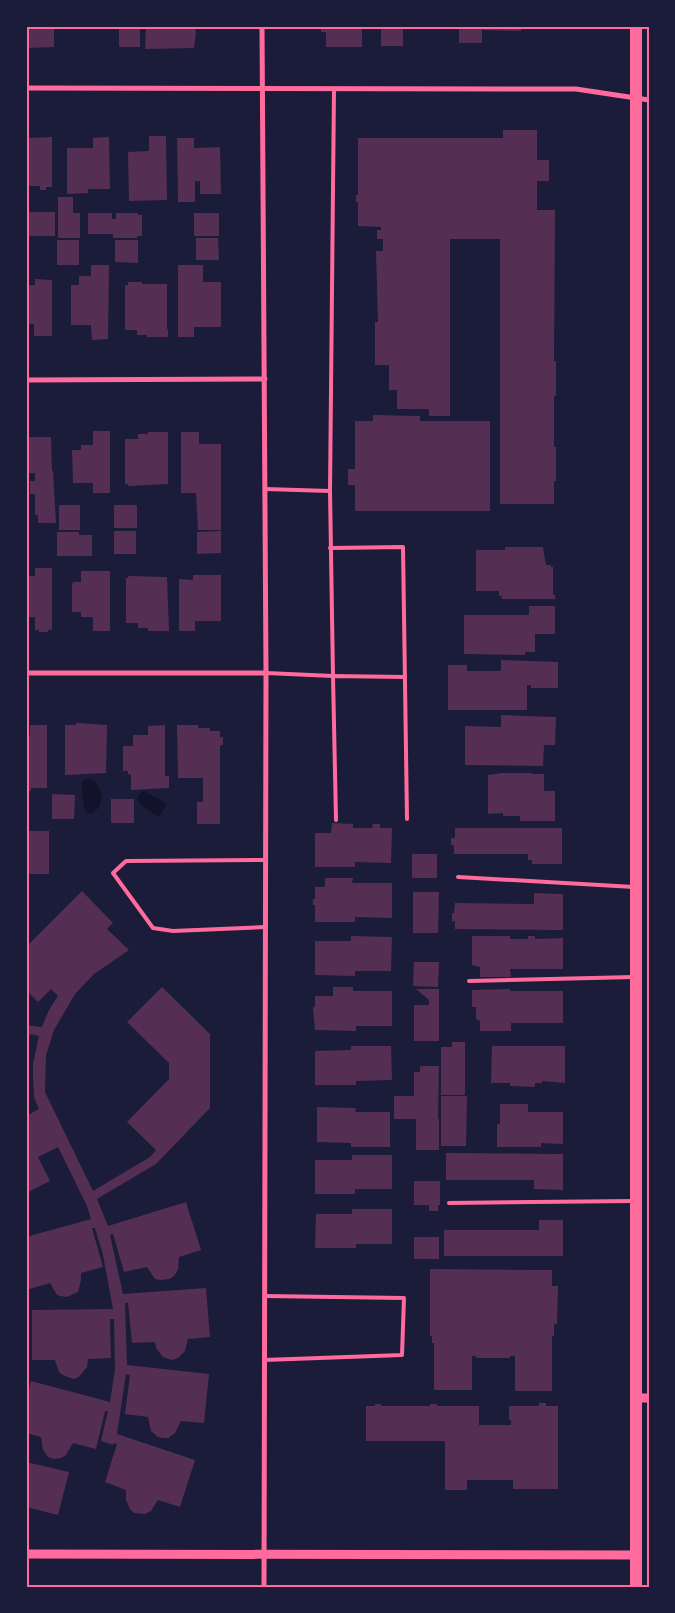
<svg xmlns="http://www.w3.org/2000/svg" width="675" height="1613" viewBox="0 0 675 1613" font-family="'Public Sans',sans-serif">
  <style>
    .water { fill: #12122b }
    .building { fill: #542f53 }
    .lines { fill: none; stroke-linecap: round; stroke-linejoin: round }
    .service { stroke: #ff6b9d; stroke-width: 4 }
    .minor { stroke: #ff6b9d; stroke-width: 5 }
    .tertiary { stroke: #ff6b9d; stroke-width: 9 }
    .primary { stroke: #ff6b9d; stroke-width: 12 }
    .neatline { fill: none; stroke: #ff6b9d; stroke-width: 2 }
  </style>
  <rect width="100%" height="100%" fill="#1b1b3a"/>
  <g class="water">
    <path d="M88,778C97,780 97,786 102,793L100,806L93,813H86C84,809 81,785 82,781Z"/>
    <path d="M144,791L167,804L159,817L140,804L137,799L139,794Z"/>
  </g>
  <g class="building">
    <path d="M26,26H54V47L26,48Z"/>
    <rect x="119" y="26" width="21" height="21"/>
    <path d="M146,26H194L196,32L194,48L145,49Z"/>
    <path d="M321,26H362V47H326V32H321Z"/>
    <rect x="381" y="26" width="22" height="20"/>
    <path d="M459,26H543V28H521V31L482,30V43H459Z"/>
    <path d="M503,130H537V160H549V181H537V210H555L554,361H556V396H554V447H556V481H554V504H500V239H450V416H429V409H397V390H389V365H375V322H378L376,251H383V239H377V230H381V227L358,226V202H356V195H358V138H503Z"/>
    <path d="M149,136H166L167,200L129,201L128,152L149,151Z"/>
    <path d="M52,137V187H46V190H40V186H26V138Z"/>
    <path d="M109,137L110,189H88V193L67,194V148H93V138Z"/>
    <path d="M177,138H194V148L220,147L221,194H200V181H195V202H178Z"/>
    <path d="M58,197H73V213H80V238H58Z"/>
    <path d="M28,212H55V236H26Z"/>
    <path d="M88,213H112V219H116V213H138V215H142V236H137V238H113V234H88Z"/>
    <rect x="194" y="213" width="25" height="23"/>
    <path d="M196,238H218L219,260H196Z"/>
    <rect x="57" y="240" width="22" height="25"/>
    <path d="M115,240H138V263L115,262Z"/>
    <path d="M91,265H109L108,339L92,340L91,325H71V285H79V276H91Z"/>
    <path d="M178,265H203V282H221V327H194V337H178Z"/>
    <path d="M35,279L52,280V336H34V324H26V285H35Z"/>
    <path d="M128,282H142V284H167V329H168V337H147V335H137V330H125V285H128Z"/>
    <path d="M373,415L420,416V421H490V511H355V485H348V469H355V421H373Z"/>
    <path d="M93,431H110V493H93V483H73L72,450H81V445H93Z"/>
    <path d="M148,432H168V484L128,486V484H125V439H138V434H148Z"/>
    <path d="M181,432H199V444H221V530H198L196,493H181Z"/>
    <path d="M26,437H51L52,471H53L56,523H38V515H35V494H30V481H35V473H26Z"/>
    <rect x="59" y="505" width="21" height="25"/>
    <rect x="114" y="505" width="23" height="23"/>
    <rect x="114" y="531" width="22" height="23"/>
    <path d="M221,531V553L197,554V532Z"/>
    <path d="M57,532H79V535H92V556H57Z"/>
    <path d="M505,547H543L546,565H551V567H553V595H555V599H502V596H499V591H476V550H505Z"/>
    <path d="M35,568H52V630H48V632H39V630H35V617H26V576H35Z"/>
    <path d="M81,571H110V631H93V617H81V612H72V585L73,582H81Z"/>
    <path d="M193,575H221V621H195V631H179V579L193,580Z"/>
    <path d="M128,576L167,577L169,631H148V628H138V623H126V578H128Z"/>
    <path d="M529,606H555V634H535V652H525V655L464,654V615H529Z"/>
    <path d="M501,660L558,662V688H531V685H527V710H448V665H467V671H501Z"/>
    <path d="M501,715L556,717L555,745H544L543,766L465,765V726L501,727Z"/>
    <path d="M76,723L107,725L106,773L65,775V725H76Z"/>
    <path d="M30,725H47V788H31V791H26V736H30Z"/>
    <path d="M165,725V776H169V788L131,790V774L128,775V771H123V746H133V735H148V726Z"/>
    <path d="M177,725H198V728H210V731H220V737H223V745H220V824H197V802H203V778H178Z"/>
    <path d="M502,773H532V774H544V791H555V821H520V816H503V813L488,814V775Z"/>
    <path d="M52,794L75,795L74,819H52Z"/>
    <rect x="111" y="799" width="23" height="24"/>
    <path d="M332,823L353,824V828H372L373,824H380V828H392L391,863L355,862V867H315V833H331Z"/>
    <path d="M455,828H562V864H532V860H528V854H454V845H451V838H455Z"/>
    <rect x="26" y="831" width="23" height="43"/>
    <rect x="412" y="854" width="25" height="24"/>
    <path d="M325,878H353L352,883H392V918L355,917V922H315V905H313V899H315V887H325Z"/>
    <path d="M82,891L113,923L107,929L129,950L94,974L75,994L54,1030L46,1055L45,1092L93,1191L150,1157L156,1150L127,1122L169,1079V1063L127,1022L162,987L210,1034V1108L156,1164L97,1199L108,1226L186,1202L201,1250L179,1257L178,1269L175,1275L170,1279L160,1280L155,1279L147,1267L124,1272L113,1234L110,1235L123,1294L206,1288L210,1337L188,1339L185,1351L178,1358L172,1360L163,1357L156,1348L155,1342L132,1343L128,1303H125L127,1365L209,1374L204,1423L181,1421L175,1433L168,1438H163L158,1437L151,1431L148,1417L125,1414L130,1375L126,1374L117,1434L195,1460L180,1507L158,1500L151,1511L145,1514L134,1513L130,1509L126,1500V1490L105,1482L117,1444L113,1443V1445L101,1441L108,1411H105L96,1449L73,1443L66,1455L61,1458L54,1459L48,1457L43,1450L41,1437L26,1433V1399L31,1381L110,1402L115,1369L114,1319H110L111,1358L88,1359L87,1367L79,1377L73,1379L63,1375L59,1372L55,1360H32V1310L113,1309L103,1255L95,1228H92L103,1267L81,1273V1280L78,1292L67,1297L60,1296L57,1295L50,1283L26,1290V1237L91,1219L87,1206L58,1147L38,1157L50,1181L26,1193V1116L39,1109L34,1097L33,1078V1064L39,1036L30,1034L26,1047V1025L42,1027L49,1010L58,996L51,989L38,1002L26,990V947Z"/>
    <path d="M413,892H439L438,933H413Z"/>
    <path d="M534,893L563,894V930L455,929V921H452V913H454L455,903L534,904Z"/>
    <path d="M351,936L392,937L391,971H355V976L315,975V941H351Z"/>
    <path d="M472,936H510V939H528V936H535V939L563,938V969H510L511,977H480V967L472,965Z"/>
    <path d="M414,962H439L438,987L413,986Z"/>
    <path d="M333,987H353V991H392V1026H356V1031L315,1030L313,1008L315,1006V996H333Z"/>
    <path d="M416,989H439V1041H414V1005H429V1000Z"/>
    <path d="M510,989V991H563V1023H511V1031H480V1021L476,1019V1007H472V990Z"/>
    <path d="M452,1042H465V1095H441V1047H452Z"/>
    <path d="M351,1046H391L392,1080L356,1081V1085H315V1051L351,1050Z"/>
    <path d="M492,1046H565V1083L542,1081V1083H535V1087L510,1086V1083H491Z"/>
    <path d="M420,1066H439L438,1119H439V1150H416V1119H394V1096H414V1072H420Z"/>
    <path d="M441,1096H467L466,1146H441Z"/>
    <path d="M500,1104H528V1112H563V1144L541,1143V1147H497V1124H500Z"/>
    <path d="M317,1107L356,1108L355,1112H390V1147H351V1143L317,1142Z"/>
    <path d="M446,1153L563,1154V1190L534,1189V1180H446Z"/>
    <path d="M352,1155H392V1189H355V1194H315V1160H352Z"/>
    <path d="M414,1181H440V1205H438V1211H429V1205H414Z"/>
    <path d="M352,1209H392V1244H356V1248H315L316,1214H352Z"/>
    <path d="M539,1220H563V1256H444V1230H539Z"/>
    <rect x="414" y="1237" width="25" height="22"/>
    <path d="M430,1269L552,1270V1286H558L557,1324H554V1336H552V1391H515V1356H510V1358H476V1356H472V1390H434V1343H432V1336H430Z"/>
    <path d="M539,1403H546V1406H558V1489H513V1480H467V1490H445V1441H366V1406H375V1404H381V1406H430V1404H437V1406H479V1425H511V1420H509V1406H539Z"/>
    <path d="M26,1462L69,1472L58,1515L26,1507Z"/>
  </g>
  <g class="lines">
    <g class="service">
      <path d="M265,489L330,491L333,676L266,673"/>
      <path d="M330,491L334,89"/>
      <path d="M330,548L403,547L407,819"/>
      <path d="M336,820L333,676L405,677"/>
      <path d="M458,877L634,887"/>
      <path d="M265,927L173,931L153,928L113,873L126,861L265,860"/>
      <path d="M469,981L634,977"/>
      <path d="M449,1203L634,1201"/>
      <path d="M264,1360L402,1355L404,1298L265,1296"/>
    </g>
    <g class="minor">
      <path d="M262,26L266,673L264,1587"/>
      <path d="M26,88L576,89L649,100"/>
      <path d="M26,380L265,379"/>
      <path d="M26,673H266"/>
    </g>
    <g class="tertiary">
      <path d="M636,1398H649"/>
      <path d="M26,1554L636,1555"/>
    </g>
    <path class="primary" d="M636,26V1587"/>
  </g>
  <rect width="675" height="1613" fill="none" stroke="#1b1b3a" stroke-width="55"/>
  <rect x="28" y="28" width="620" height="1558" class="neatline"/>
</svg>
